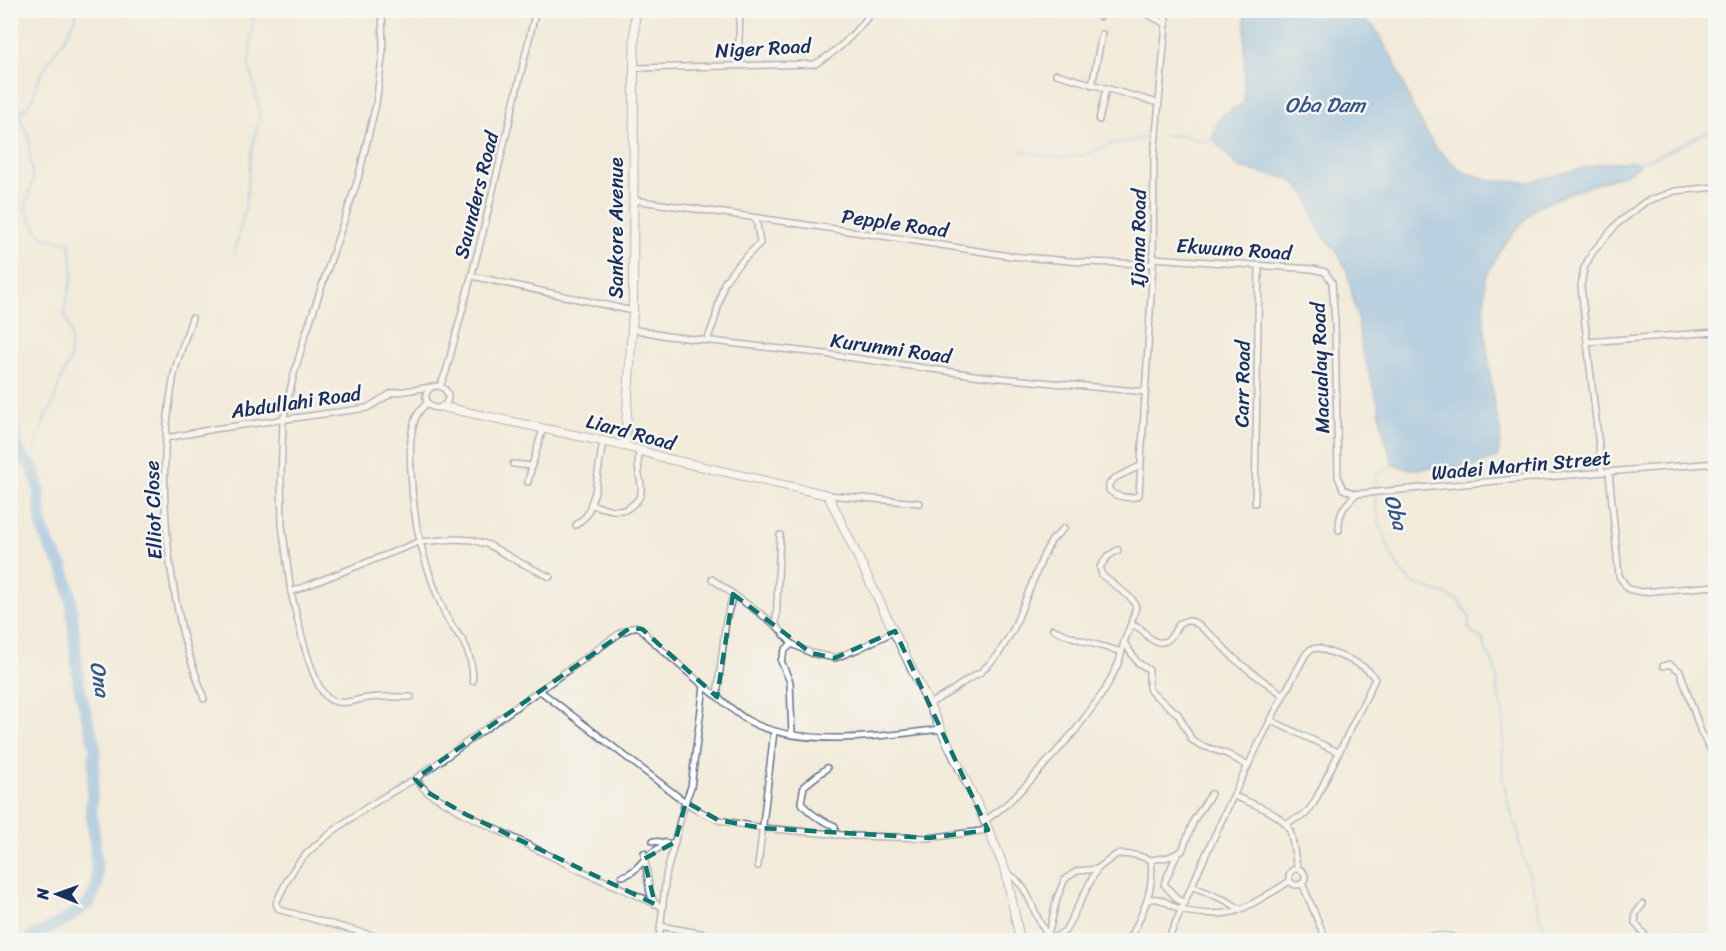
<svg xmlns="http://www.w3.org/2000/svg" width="1726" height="951" viewBox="0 0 1726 951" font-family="Sriracha,sans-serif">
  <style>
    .water { fill: #72b0e4; stroke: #4670a1; stroke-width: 1.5 }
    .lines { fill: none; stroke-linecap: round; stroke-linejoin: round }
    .stream { stroke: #72b0e4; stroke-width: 2 }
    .river { stroke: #72b0e4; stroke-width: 12 }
    .street-casing { stroke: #667189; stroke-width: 8 }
    .secondary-casing { stroke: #667189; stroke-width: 10 }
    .street { stroke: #fff; stroke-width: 5 }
    .secondary { stroke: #fff; stroke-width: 8 }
    .marked { fill: none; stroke: #0f766e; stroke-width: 4.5; stroke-dasharray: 12 8; stroke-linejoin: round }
    .labels { text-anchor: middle; stroke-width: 5; stroke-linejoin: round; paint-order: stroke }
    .street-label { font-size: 20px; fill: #1b2f5e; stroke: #f6f6f2 }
    .water-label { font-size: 21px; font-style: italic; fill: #355686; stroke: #f6f6f2 }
  </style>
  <rect width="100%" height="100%" fill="#f6f6f2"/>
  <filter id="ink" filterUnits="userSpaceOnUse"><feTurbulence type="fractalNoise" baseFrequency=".0167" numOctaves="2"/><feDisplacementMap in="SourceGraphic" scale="12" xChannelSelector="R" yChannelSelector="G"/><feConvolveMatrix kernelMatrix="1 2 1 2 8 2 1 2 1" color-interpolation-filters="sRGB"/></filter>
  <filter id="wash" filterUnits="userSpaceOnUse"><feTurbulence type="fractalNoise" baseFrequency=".008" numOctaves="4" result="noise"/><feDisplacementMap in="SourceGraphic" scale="24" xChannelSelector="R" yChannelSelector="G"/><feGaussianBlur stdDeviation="1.35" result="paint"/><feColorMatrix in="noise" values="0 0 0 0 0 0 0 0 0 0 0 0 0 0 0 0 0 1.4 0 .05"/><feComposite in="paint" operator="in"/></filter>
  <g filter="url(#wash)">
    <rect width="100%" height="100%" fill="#f2ebda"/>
    <path class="water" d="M1245,11H1352L1375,28L1394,61L1413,107L1433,145L1461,171L1493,181L1530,182L1599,164L1632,161L1640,165L1623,175L1572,192L1534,209L1503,246L1485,278L1484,322L1494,404L1501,433L1498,457L1475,466L1413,469L1394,466L1383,432L1378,403L1362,350L1357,316L1347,271L1337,252L1318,229L1307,196L1291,179L1239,168L1213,139C1216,116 1225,113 1244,103Z"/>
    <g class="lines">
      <g class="stream">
        <path d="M1163,135H1184L1200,141L1214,139"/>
        <path d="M1020,151L1059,158L1084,155L1112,144L1144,138"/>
        <path d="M1633,164L1660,155L1716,128"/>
        <path d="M234,254L245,210L251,155L260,112L249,65L254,10"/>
        <path d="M1394,462C1390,467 1383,469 1379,473C1364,492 1390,562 1406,577C1421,591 1441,589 1457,600C1462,604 1467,613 1470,618L1468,626L1473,634L1483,639L1485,648L1491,659L1497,675V687L1501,703L1504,724L1502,775L1510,810L1520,837L1519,845L1530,876L1540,918L1548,940"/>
        <path d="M33,468L35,450L46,414L51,409L61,379L70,359L71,334L64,310L73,274L70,243L43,238L25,210L33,180L30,158L29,136L19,115L34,98L35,86L51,57L62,43L75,20L77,10"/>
      </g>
      <path class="river" d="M10,401L16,446L24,459L33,468L38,485L42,527L50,547L63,568L70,593L79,686L95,747L91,811L95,842L97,886L89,903L67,919L34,936L29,940"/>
    </g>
  </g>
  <g filter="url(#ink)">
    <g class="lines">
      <g class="street-casing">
        <g id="street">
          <path d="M382,10L383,51L376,104L358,179L305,336L293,378L283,421L281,478L282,525L291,592L419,542L456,539L472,540L489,545L517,561L550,577"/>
          <path d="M1139,10L1166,24"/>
          <path d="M1100,17L1101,10"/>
          <path d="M738,65L740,10"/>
          <path d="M634,68L815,64C842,49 854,33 874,10"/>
          <path d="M1056,74L1158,103"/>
          <path d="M1092,85L1102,34"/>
          <path d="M1099,120L1106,89"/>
          <path d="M633,200L883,236L1010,256L1082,262L1153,264"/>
          <path d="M1153,258L1313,269L1325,272L1332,282L1335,323L1338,477L1343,489L1356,494L1507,480L1716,463"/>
          <path d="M472,276L633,311"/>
          <path d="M192,318C186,337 178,356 174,375C158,458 163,547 182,630C187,653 197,676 204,699"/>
          <path d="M632,329L667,336L818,353L981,376L1146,392"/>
          <path d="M707,341L715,319L724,283L734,269L760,243L756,218"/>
          <path d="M1587,342L1581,286L1584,268L1592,253L1617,224L1645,202L1675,191L1716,187"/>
          <circle cx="437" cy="397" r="11"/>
          <path d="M440,386L446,372L483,232L536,10"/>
          <path d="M427,403C423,407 418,412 416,417C409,435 410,454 411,472C413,526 424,565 445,614C449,624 457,632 463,641C470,654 473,666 473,681"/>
          <path d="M166,438L214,429L367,408L392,393L431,387"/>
          <path d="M513,464L532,466"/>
          <path d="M1140,466L1115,478L1109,484V490C1115,497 1131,500 1139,495L1153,264L1154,157L1166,24L1165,10"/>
          <path d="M1602,472L1587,342L1716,332"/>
          <path d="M1609,472L1619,576L1628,589L1641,592L1716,586"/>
          <path d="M528,482L532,466L543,428"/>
          <path d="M828,495L920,503"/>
          <path d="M1255,503L1259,265"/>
          <path d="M591,505L613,510H625C642,500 644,493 639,475C638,467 638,458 639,450"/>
          <path d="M576,525L587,515L595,492L603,441"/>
          <path d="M1339,530C1338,513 1345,505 1356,494"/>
          <path d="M712,579L776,625L792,644L811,653L835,658L858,649L895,631"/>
          <path d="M291,592C296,613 312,692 331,700C343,706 357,699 368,698C382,696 397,697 411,697"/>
          <path d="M1131,624C1135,626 1140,628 1143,631C1149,638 1155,645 1166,641C1176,636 1175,620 1189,621C1197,621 1206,632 1212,636C1220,643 1227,652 1235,659C1250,672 1267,683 1283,695"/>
          <path d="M776,625L780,535"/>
          <path d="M1053,629C1075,640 1098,645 1122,652"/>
          <path d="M1124,642L1137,662L1149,670V688L1151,692L1178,714L1192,740L1200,745L1227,754L1248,766"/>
          <path d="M1663,666L1669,664L1680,671L1701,732L1716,761"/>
          <path d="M539,690L685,802L701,812L718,820L762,828L854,836L929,838L988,830"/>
          <path d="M717,696L726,620L733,594"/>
          <path d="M929,704L950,692L967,680L981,672L998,655L1013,630L1044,554L1052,540L1064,528"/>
          <path d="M1270,720L1338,752"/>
          <path d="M792,735L790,682L781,661L785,650L792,644"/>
          <path d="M827,768L804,786L801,802C810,815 821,820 835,826V835"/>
          <path d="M1234,796C1250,803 1283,813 1290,831C1294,843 1294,856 1298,869"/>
          <path d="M985,821L1008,803L1030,781L1075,731L1105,690L1119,662L1124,642L1131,624L1136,607L1132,599L1102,575L1100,567L1108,556L1118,550"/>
          <path d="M653,841L667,843"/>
          <path d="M644,853L650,893L655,904"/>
          <path d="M1177,854L1164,884L1178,900L1185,902"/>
          <path d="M1151,860L1169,857L1182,851L1194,820L1211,794"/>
          <path d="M758,866L774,731"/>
          <circle cx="1297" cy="877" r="8"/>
          <path d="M1006,872C1032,887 1031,913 1047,934"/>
          <path d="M622,876C633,874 638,866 645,859C653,851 664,844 675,842"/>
          <path d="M1302,883L1326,940"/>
          <path d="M1192,886L1227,901L1240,909"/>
          <path d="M1148,900C1162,895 1170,907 1182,910C1195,914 1219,915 1233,912C1247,909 1277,889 1290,881"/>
          <path d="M1643,904L1636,913L1635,923L1649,940"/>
          <path d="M663,907L577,869L467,815L427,792L415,779L620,633L636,626L642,629L648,637C671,658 694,678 718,697C727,705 737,714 747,720C798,749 885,736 941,729"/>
          <path d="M660,926L699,933L729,940"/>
          <path d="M389,940L284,911L278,908L276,903C283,889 289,874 299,862C307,852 316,845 326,837C354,814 384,796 415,779"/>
          <path d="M659,940L666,875L685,802L691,787L704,686"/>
          <path d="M1044,940L1050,928L1057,898L1065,879L1077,871L1097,869"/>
          <path d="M1050,940L1065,931L1097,869L1117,854L1136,855L1151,860C1155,891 1142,913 1130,940"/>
          <path d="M1168,940C1210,843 1254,747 1306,654L1311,649L1319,648C1336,655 1366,662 1375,679L1314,803L1306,814L1287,823"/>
        </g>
      </g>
      <g class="secondary-casing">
        <g id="secondary">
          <path d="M443,407L625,446L668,459L828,495L981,812L1006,872L1020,940"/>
          <path d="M625,446L633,311L634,68L635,10"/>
          <path d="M1408,940C1424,939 1443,933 1458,940"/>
        </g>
      </g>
      <use href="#street" class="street"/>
      <use href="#secondary" class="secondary"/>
    </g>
  </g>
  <path d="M0 0H1726V951H0ZM733,594L811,653L835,658L895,631L988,830L929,838L762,828L718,820L686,802L675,842L644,859L655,904L467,815L427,792L415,779L630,628L642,629L717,697Z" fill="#f2ebda" fill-opacity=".55" fill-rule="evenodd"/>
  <path class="marked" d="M733,594L811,653L835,658L895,631L988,830L929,838L762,828L718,820L686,802L675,842L644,859L655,904L467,815L427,792L415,779L630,628L642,629L717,697Z"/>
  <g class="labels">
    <g class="street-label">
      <text transform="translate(763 48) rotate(-3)" y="7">Niger Road</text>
      <text transform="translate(476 195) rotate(-76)" y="7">Saunders Road</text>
      <text transform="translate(895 223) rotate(8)" y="7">Pepple Road</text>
      <text transform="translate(616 228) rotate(-90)" y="7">Sankore Avenue</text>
      <text transform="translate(1138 238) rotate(-89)" y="7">Ijoma Road</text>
      <text transform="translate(1234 249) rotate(4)" y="7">Ekwuno Road</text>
      <text transform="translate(891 348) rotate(8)" y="7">Kurunmi Road</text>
      <text transform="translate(1320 368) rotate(-92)" y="7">Macualay Road</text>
      <text transform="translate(1242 384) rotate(-89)" y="7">Carr Road</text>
      <text transform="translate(296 402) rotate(-8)" y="7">Abdullahi Road</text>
      <text transform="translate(631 432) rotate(15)" y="7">Liard Road</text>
      <text transform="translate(1521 465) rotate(-5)" y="7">Wadei Martin Street</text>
      <text transform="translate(153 510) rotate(-92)" y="7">Elliot Close</text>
    </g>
    <g class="water-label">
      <text x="1325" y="112">Oba Dam</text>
      <text transform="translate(1396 512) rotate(74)" y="7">Oba</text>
      <text transform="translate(100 679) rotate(81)" y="7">Ona</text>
    </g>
  </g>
  <rect width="1726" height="951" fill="none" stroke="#f6f6f2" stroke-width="36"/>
  <g transform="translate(57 894) rotate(271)" stroke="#f6f6f2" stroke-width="4.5" paint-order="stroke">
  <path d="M0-4.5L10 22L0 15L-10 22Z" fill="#1b2f5e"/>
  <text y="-9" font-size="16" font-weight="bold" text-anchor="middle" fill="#1b2f5e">N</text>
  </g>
</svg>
